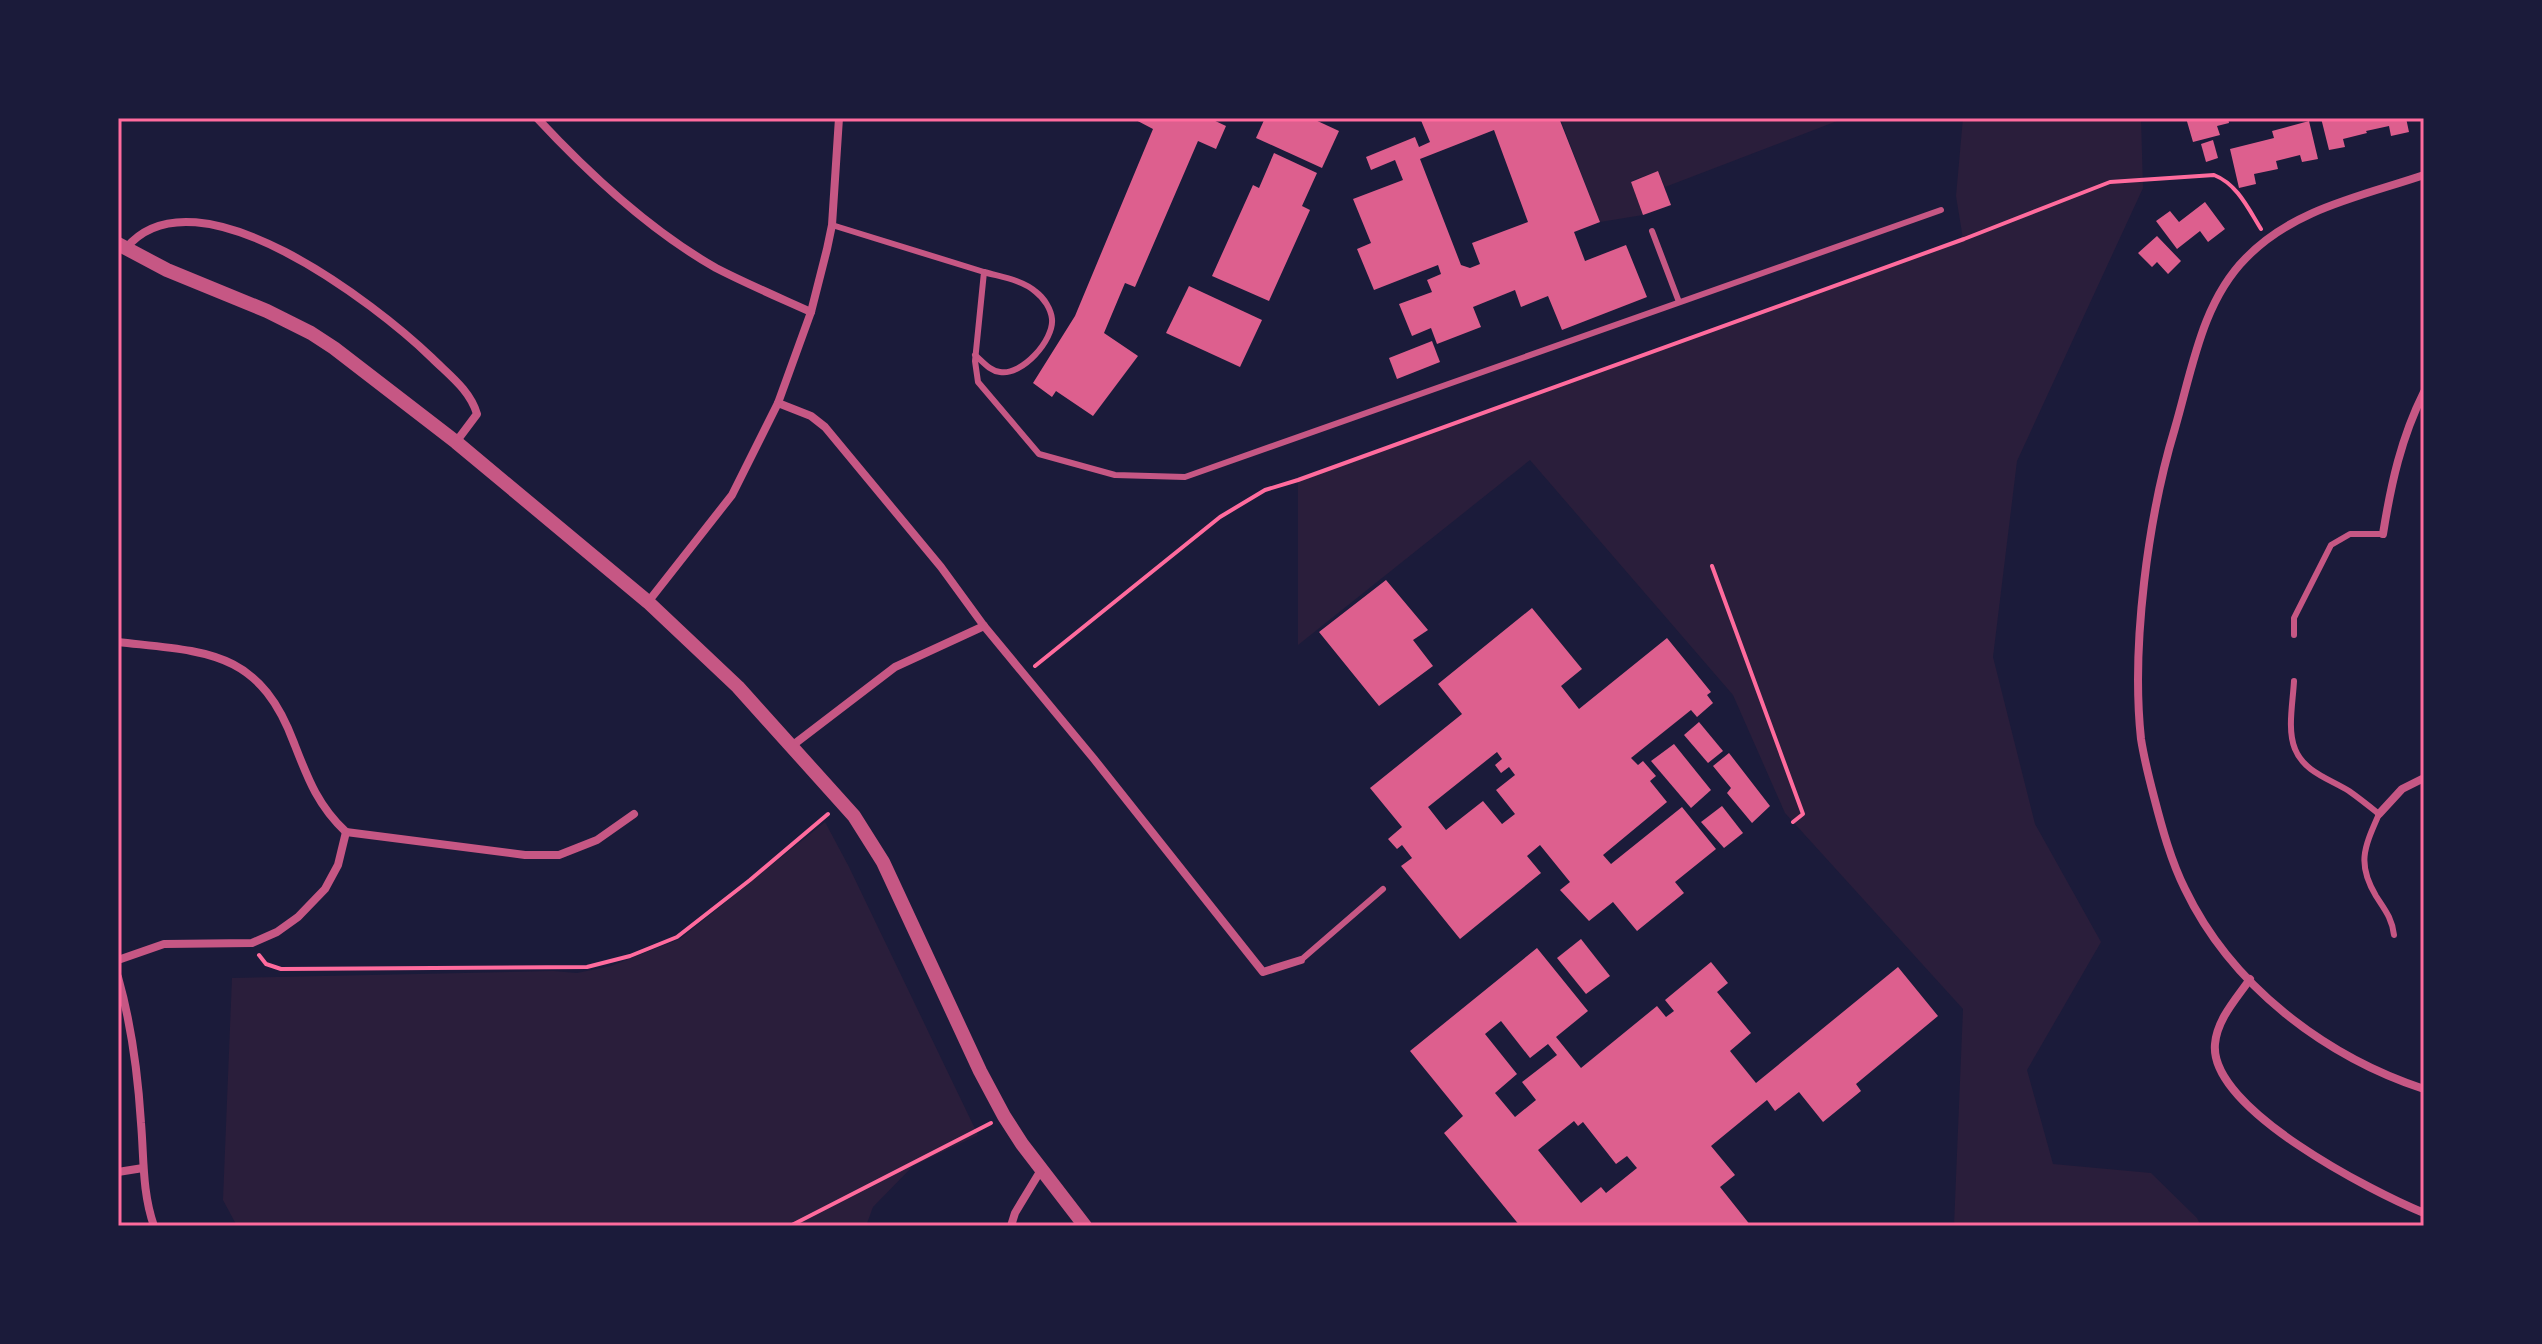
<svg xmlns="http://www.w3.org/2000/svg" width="2542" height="1344" viewBox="0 0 2542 1344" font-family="'Times New Roman',serif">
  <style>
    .green { fill: #2a1e3b }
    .building { fill: #dd5f8e; fill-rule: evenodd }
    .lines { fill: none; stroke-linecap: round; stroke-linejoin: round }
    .path { stroke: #ff6b9d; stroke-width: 4 }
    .service { stroke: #c65784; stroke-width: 6 }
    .minor { stroke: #c65784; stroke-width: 8 }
    .tertiary { stroke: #c65784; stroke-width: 14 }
    .neatline { fill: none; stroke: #ff6b9d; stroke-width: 3 }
  </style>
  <rect width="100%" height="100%" fill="#1b1b3a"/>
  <g class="green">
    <path d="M1560,118H1845L1665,187L1658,171L1631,181L1643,215L1600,222Z"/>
    <path d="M1963,118H2141L2143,188L2017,461L1993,657L2035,824L2101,942L2027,1070L2053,1164L2151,1173L2197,1218L2201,1226H1954L1963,1009L1785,813L1733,695L1530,460L1298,645V480L1963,239L1956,196Z"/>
    <path d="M825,822L849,867L978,1135L913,1166L873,1207L866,1226H237L223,1200L232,978L553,971L577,973L611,966L680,939Z"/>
  </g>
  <g class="building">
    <path d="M1132,118H1209L1226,126L1216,149L1198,141L1135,287L1125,283L1104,333L1138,356L1093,416L1056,391L1052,397L1033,383L1075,316L1153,129Z"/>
    <path d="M1265,118H1311L1339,131L1322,168L1256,138Z"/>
    <path d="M1420,118H1559L1600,222L1574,232L1585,261L1626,245L1647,297L1562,330L1548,296L1521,307L1515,290L1473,307L1481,327L1437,344L1431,328L1412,336L1399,304L1432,292L1427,280L1441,274L1438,265L1374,290L1357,249L1371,243L1353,199L1403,180L1395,160L1371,170L1366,157L1415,137L1419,147L1430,142ZM1494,130L1528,222L1472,243L1480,264L1470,268L1461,265L1420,159Z"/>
    <path d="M2186,118H2228L2229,123L2217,126L2220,135L2193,142Z"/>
    <path d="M2321,118H2406L2409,132L2391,136L2389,126L2366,131L2367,133L2343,139L2345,147L2329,150Z"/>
    <path d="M2309,121L2318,159L2302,162L2300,155L2276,161L2278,169L2254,174L2256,184L2239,188L2230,149L2274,138L2272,131Z"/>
    <path d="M2213,140L2218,158L2206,162L2201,144Z"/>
    <path d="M1274,153L1317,173L1302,206L1310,210L1269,301L1212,276L1253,185L1259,188Z"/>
    <path d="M1658,171L1671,205L1643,215L1631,182Z"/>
    <path d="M2205,202L2225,229L2208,242L2200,231L2177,249L2156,221L2170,211L2179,222Z"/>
    <path d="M2157,236L2181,261L2168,274L2157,262L2152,267L2138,253Z"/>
    <path d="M1189,286L1262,320L1240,367L1166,333Z"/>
    <path d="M1432,341L1440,362L1397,379L1389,358Z"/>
    <path d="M1386,580L1428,630L1413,640L1433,666L1379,706L1319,632Z"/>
    <path d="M1532,608L1582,669L1561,686L1579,709L1667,638L1711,692L1707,695L1713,703L1697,717L1691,710L1631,758L1638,765L1643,761L1656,776L1650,781L1667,802L1603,855L1611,864L1682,807L1716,849L1675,882L1684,893L1637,931L1613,902L1589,921L1560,890L1570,882L1540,845L1527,856L1541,873L1460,939L1401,866L1412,858L1402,845L1397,849L1388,839L1402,827L1370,788L1462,714L1438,684ZM1497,752L1502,759L1495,765L1501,773L1509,767L1515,775L1496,790L1515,814L1502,824L1483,801L1446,830L1428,807Z"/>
    <path d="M1699,722L1723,751L1708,763L1684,735Z"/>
    <path d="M1674,744L1711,790L1691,808L1651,761Z"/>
    <path d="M1729,753L1770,806L1752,823L1727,793L1731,788L1713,766Z"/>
    <path d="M1722,806L1743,833L1724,848L1701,822Z"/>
    <path d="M1581,939L1610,976L1586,994L1557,958Z"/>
    <path d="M1537,948L1588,1011L1556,1037L1581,1068L1657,1006L1666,1017L1674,1011L1665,1000L1711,962L1728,983L1717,992L1751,1033L1730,1051L1756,1083L1898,967L1938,1016L1856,1084L1861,1091L1823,1122L1799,1092L1775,1111L1767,1100L1711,1146L1735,1175L1720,1187L1751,1226H1520L1444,1133L1463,1116L1410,1051ZM1501,1021L1530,1058L1548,1044L1557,1055L1522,1082L1536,1100L1515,1117L1495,1093L1517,1074L1485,1034ZM1574,1121L1578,1126L1583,1122L1616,1164L1627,1156L1637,1168L1606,1193L1601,1187L1581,1203L1538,1150Z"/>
  </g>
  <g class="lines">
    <g class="path">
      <path d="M1712,566L1803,814L1793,822"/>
      <path d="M1035,666L1220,517L1265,490L1298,480L1964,239L2110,182L2214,175C2237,184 2248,208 2261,229"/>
      <path d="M259,955L266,964L281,969L587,967L630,956L677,937L750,880L828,814"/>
      <path d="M790,1226L991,1123"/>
    </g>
    <g class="service">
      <path d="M832,225L984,272L975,361L978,382L1039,454L1115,475L1185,477L1941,210"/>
      <path d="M1652,231L1679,302"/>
      <path d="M975,355C983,362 990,371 1000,372C1022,376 1054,340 1052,319C1051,309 1044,298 1036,292C1023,280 1001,277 984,272"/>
      <path d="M2294,635V618L2331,545L2350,534H2383"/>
      <path d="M2294,681C2293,702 2287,730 2295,749C2304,772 2330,779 2349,791C2359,798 2369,806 2379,814C2365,846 2356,863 2376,896C2385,910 2392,918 2394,935"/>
      <path d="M1301,960L1383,889"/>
    </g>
    <g class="minor">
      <path d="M537,118C590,175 649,230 716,268C747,284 780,298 811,312"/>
      <path d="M2424,175C2362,196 2293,209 2246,258C2202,302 2192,370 2175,428C2148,517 2131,646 2141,739C2144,758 2149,778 2154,797C2162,828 2171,861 2185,889C2231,985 2324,1056 2424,1089"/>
      <path d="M126,248C196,164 377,305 432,358C449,375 470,390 477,414L456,442"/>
      <path d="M778,403L811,416L825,427L941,567L984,626L1094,759L1263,972L1301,960"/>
      <path d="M2383,534C2391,484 2401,438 2424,392"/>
      <path d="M648,602L732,495L778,403L811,312L827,249L832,225L839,118"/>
      <path d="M118,642C206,652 259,649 294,743C308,779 318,806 346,832L525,855H559L597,840L634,814"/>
      <path d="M793,745L895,667L984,626"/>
      <path d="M2379,814L2402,789L2424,778"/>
      <path d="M118,960L164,944L252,943L277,932L298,917L325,889L338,865L346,832"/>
      <path d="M118,977C131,1023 138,1075 141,1123C144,1157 142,1192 154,1226"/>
      <path d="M2250,979C2237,998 2217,1019 2215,1044C2209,1109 2373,1192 2424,1213"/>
      <path d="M118,1172L143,1168"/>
      <path d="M1011,1226L1015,1213L1041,1170"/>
    </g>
    <path class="tertiary" d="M118,244L167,270L267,311L311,333L334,348L456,442L648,602L738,687L854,816L883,862L980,1071L1004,1116L1022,1144L1085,1226"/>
  </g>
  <rect width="2542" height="1344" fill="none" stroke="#1b1b3a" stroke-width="240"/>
  <rect x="120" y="120" width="2302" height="1104" class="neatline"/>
</svg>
